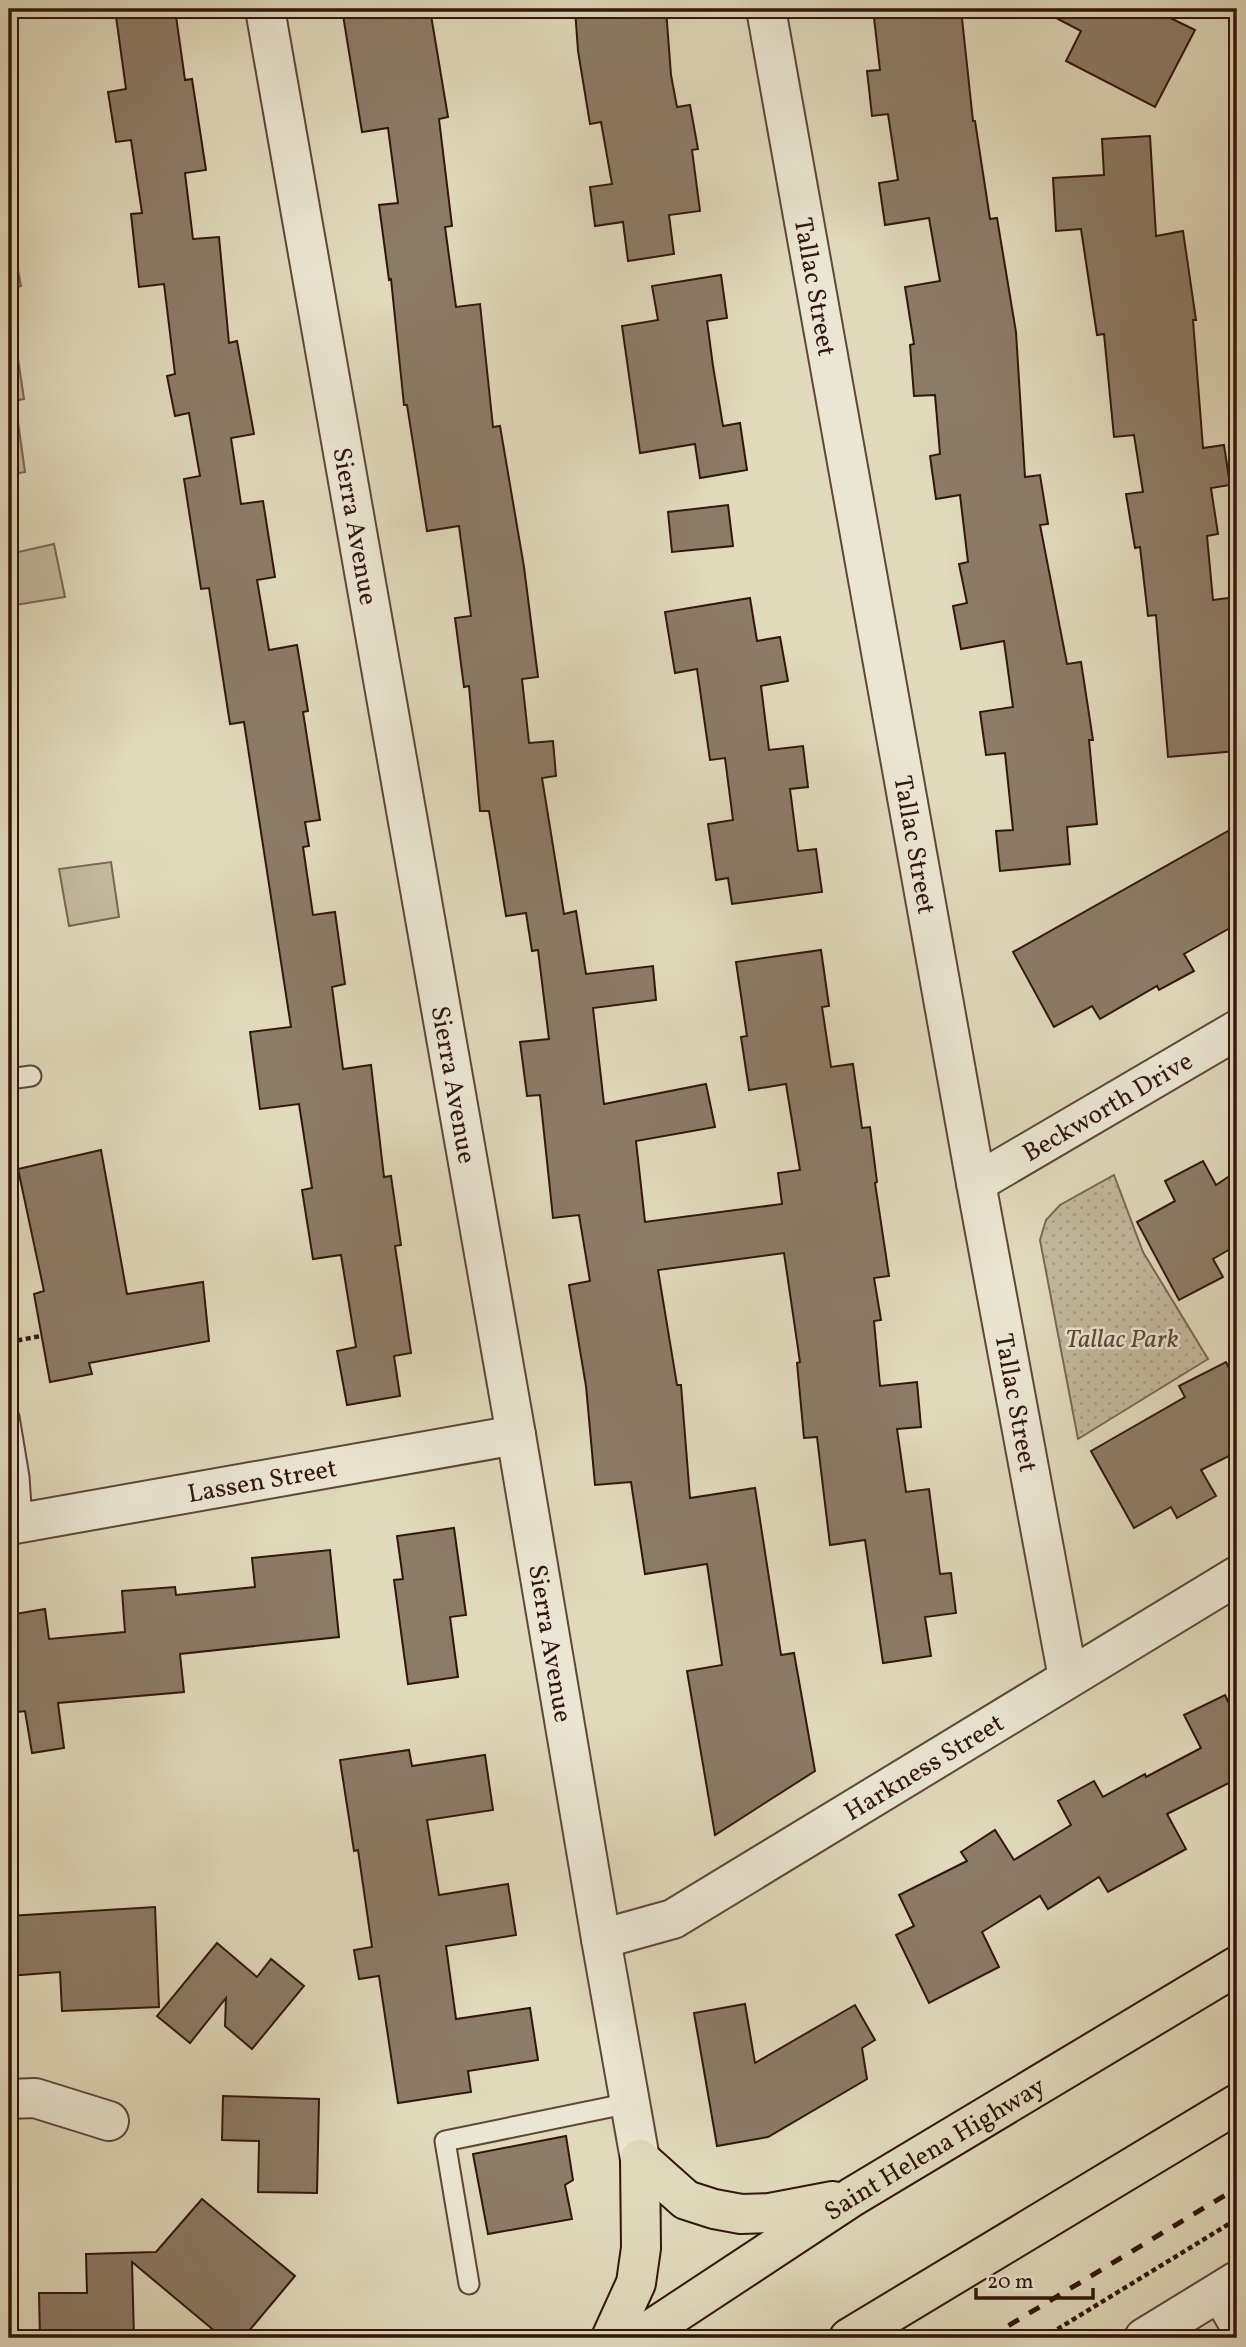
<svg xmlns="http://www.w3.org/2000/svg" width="1246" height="2347" viewBox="0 0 1246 2347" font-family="Vollkorn,serif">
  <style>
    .green { fill: #c2b89d; stroke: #7a6754; stroke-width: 2 }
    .park { fill: url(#park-dots); stroke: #7a6754; stroke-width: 2 }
    .building { fill: #8c7b67; stroke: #32160b; stroke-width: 2 }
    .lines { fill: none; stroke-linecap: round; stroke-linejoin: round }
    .service-casing { stroke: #5e4737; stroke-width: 23 }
    .minor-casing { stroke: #5e4737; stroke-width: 42 }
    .tertiary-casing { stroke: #5e4737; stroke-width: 42 }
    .motorway-casing { stroke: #32160b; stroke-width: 42 }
    .path { stroke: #32160b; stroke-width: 4.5; stroke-dasharray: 5 3.5; stroke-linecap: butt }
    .service { stroke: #ebe6d3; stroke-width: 19 }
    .minor { stroke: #ebe6d3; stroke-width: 38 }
    .tertiary { stroke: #ebe6d3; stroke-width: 38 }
    .motorway { stroke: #e0d9bb; stroke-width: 38 }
    .rail { stroke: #32160b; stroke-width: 5; stroke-dasharray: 12 12; stroke-linecap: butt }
    .labels { text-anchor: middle; stroke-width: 5; stroke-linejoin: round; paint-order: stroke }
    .street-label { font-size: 26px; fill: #32160b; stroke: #ebe6d3 }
    .park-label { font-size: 26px; font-style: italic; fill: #5d4737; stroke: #ebe6d3 }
  </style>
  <defs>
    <pattern id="park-dots" width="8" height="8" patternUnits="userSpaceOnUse" patternTransform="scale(1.75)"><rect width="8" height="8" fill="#c2b89d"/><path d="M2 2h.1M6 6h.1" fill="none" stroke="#a79d86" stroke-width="1.8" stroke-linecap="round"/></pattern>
  </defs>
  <rect width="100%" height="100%" fill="#e0d9bb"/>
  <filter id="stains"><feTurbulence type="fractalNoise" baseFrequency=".00286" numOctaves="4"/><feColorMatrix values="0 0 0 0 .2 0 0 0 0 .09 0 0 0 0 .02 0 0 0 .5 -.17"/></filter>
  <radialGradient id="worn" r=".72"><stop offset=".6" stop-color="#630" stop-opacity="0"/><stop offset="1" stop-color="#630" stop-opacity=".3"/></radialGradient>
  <g class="green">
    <path d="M9,222L21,286L9,289Z"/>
    <path d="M18,422L25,472L9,475V424Z"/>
    <path d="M54,544L65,597L9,606V554Z"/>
    <path d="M111,862L119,917L69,926L59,869Z"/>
  </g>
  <g class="park">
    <path d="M9,299L24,399L9,402Z"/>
    <path d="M1114,1175L1143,1252L1208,1359L1078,1439L1040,1240L1046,1220L1060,1205Z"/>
  </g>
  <g class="building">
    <path d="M115,9H175L185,80L192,79L206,170L185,173L193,239L219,237L229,343L237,341L254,434L231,438L241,504L263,501L275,577L257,580L269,650L297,645L308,711L303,712L320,820L305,822L309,846L303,847L313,915L335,912L345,984L332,987L343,1069L371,1065L384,1177L391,1176L401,1245L395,1246L411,1353L394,1356L400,1396L347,1405L337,1351L356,1347L341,1255L313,1259L302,1190L312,1188L299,1104L260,1109L250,1032L291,1027L244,722L230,724L209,588L201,589L184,479L200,476L189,413L175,416L167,376L175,374L164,284L139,287L131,214L142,213L131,140L116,142L108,92L126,89Z"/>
    <path d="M342,9H430L448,117L439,119L452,226L445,227L456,307L480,304L493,427L500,426L524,567L538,677L522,679L529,743L553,741L556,776L542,778L564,914L576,911L586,974L653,966L656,1000L593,1008L604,1104L706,1084L715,1127L636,1141L645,1222L782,1204L778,1173L800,1170L786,1084L749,1090L741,1037L747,1036L736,962L821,950L829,1006L822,1007L831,1067L853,1064L862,1128L870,1127L877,1182L875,1183L889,1276L874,1278L881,1320L874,1321L880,1386L917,1382L921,1427L897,1429L906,1492L929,1489L940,1574L951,1573L956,1613L925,1617L931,1656L883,1663L865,1540L830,1545L817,1437L804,1438L797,1363L800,1362L784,1253L658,1270L677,1385H681L690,1498L755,1488L781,1655L794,1653L815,1771L715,1835L687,1671L722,1665L707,1564L645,1574L631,1482L595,1485L586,1386L569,1285L590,1281L579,1215L553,1218L540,1095L527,1096L520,1042L549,1039L538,950L532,951L526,913L506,916L489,811H480L469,686L464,687L455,618L471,616L459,526L427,531L407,405H404L391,279L389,280L379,205L398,203L388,128L362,132Z"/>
    <path d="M575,9H666L671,75L677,107L690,105L698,149L692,150L700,211L669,215L674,254L628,261L623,222L595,226L590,187L612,184L601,122L590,124L578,51Z"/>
    <path d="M873,9H961L973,121H975L990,219L997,218L1016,332L1025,477L1040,475L1048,524L1040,525L1067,664L1081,662L1093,740H1089L1097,824L1067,827L1070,864L1000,871L996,831L1013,830L1005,753L986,755L980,712L1013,707L1004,641L961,649L953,606L967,603L959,564L968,562L960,495L936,499L930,456L940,454L935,395L914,396L910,345L914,344L905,287L940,281L929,218L885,225L879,183L898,180L888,114L872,116L867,71L880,70Z"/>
    <path d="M1039,9H1152L1195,30L1155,107L1066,61L1081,31Z"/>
    <path d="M1150,136L1156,236L1183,231L1196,320H1193L1203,448L1224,445L1230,485L1211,488L1218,534L1207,536L1213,600L1237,597V751L1168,757L1156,615L1148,616L1140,547L1135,548L1126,494L1143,492L1134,435L1114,437L1104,334L1097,335L1081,229L1056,231L1053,178L1104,175L1102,139Z"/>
    <path d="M721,275L727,318L707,321L713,366L723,426L740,423L747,470L700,478L695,444L640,453L622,326L658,320L652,286Z"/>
    <path d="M728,505L733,546L672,552L668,512Z"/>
    <path d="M750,598L757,641L780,637L788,681L761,686L769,750L803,746L808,787L790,789L798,851L816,849L822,892L732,904L728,878L716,880L708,824L733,820L725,758L710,760L697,669L675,673L665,612Z"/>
    <path d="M1237,826V924L1184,954L1194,971L1159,990L1157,986L1100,1019L1092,1006L1054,1027L1013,952Z"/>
    <path d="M101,1150L127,1294L203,1282L209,1341L89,1363L92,1374L50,1382L34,1294L44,1291L18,1169Z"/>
    <path d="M1203,1161L1216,1185L1237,1171V1245L1213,1259L1223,1277L1179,1300L1137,1222L1175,1201L1165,1181Z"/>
    <path d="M1226,1362L1237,1384V1452L1201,1470L1216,1496L1177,1518L1171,1507L1134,1528L1091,1451L1185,1397L1179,1386Z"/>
    <path d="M454,1528L466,1615L450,1617L458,1677L408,1684L394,1580L403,1579L397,1536Z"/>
    <path d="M330,1550L339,1637L180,1654L184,1692L58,1703L64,1748L32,1753L25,1711L9,1713V1615L45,1609L49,1639L125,1632L122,1591L175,1587L176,1595L255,1587L252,1558Z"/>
    <path d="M1225,1695L1237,1720V1779L1167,1814L1186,1849L1108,1892L1099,1877L1048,1909L1040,1896L982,1932L999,1967L929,2003L896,1935L914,1926L899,1895L967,1861L961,1852L995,1830L1014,1860L1071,1825L1058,1801L1094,1781L1103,1797L1145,1774L1146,1777L1201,1748L1184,1715Z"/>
    <path d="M409,1750L412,1766L485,1755L493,1810L427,1820L439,1895L508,1884L516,1935L446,1946L456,2019L530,2008L538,2060L468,2071L471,2092L398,2103L379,1976L359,1979L354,1950L372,1947L358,1850L354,1851L340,1760Z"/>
    <path d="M155,1907L159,2007L62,2011L60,1972L9,1976V1916Z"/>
    <path d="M217,1943L257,1977L271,1959L304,1986L252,2049L225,2026L226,1998L190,2043L157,2016Z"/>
    <path d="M745,2004L755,2063L855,2005L875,2040L862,2048L867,2079L768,2137L717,2146L694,2013Z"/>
    <path d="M223,2096L319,2099L317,2193L258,2192L259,2141L222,2140Z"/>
    <path d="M566,2136L573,2180L565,2185L572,2219L488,2234L473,2154Z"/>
    <path d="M202,2199L295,2276L243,2338H223L132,2262L134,2338H40L39,2293H87L86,2254L156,2252Z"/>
  </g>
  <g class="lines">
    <g class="service-casing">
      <g id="service">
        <path d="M9,1079L31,1076"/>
        <path d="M9,1417L19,1477L22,1522"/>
        <path d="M469,2284L445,2141L630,2103"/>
        <path d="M1212,2297L1236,2338"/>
      </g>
    </g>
    <g class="minor-casing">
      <g id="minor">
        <path id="s1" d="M766,9L976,1183L1068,1678"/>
        <path id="s2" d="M976,1183L1237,1030"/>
        <path id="s3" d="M9,1525L516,1435"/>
        <path id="s4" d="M601,1939L673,1919L1237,1576"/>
        <path d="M9,2099L35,2098L109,2121"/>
      </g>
    </g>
    <g class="tertiary-casing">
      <g id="tertiary">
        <path id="s5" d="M265,9L516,1435L601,1939L640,2159"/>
        <path d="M1144,2338L1237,2281"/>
      </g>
    </g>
    <g class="motorway-casing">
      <g id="motorway">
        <path d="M640,2159L686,2200L714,2209L741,2214L770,2213L833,2201"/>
        <path d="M611,2338L636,2283L641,2248L640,2159"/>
        <path id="s6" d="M638,2338L852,2197L1237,1966"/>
        <path d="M849,2338L1237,2104"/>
      </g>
    </g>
    <g class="path">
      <path d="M9,1342L41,1336"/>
      <path d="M1043,2338L1237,2219"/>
    </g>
    <use href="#service" class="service"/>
    <use href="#minor" class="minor"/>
    <use href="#tertiary" class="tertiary"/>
    <use href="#motorway" class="motorway"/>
    <path class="rail" d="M988,2338L1237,2188"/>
  </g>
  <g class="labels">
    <g class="street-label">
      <text dy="9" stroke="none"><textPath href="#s1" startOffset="282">Tallac Street</textPath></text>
      <text dy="9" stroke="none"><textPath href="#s5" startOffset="525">Sierra Avenue</textPath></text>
      <text dy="9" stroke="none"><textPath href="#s1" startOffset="849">Tallac Street</textPath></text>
      <text dy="9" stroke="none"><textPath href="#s5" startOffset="1092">Sierra Avenue</textPath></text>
      <text dy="9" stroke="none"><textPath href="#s2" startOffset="152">Beckworth Drive</textPath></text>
      <text dy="9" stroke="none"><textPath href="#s1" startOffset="1416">Tallac Street</textPath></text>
      <text dy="9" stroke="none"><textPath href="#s3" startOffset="257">Lassen Street</textPath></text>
      <text dy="9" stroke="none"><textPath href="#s5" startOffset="1659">Sierra Avenue</textPath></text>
      <text dy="9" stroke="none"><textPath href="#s4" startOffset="368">Harkness Street</textPath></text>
      <text dy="9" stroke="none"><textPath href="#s6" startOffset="352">Saint Helena Highway</textPath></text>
    </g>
    <g class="park-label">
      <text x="1122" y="1347">Tallac Park</text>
    </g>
  </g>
  <rect width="1246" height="2347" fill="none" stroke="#e0d9bb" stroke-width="35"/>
  <rect x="10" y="10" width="1225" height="2326" fill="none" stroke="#32160b" stroke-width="3.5"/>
  <rect x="18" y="18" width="1211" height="2312" fill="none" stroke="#32160b" stroke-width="2"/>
  <path d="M976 2288v10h117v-10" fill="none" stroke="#32160b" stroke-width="3.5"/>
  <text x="987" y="2288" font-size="21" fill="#32160b" stroke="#ebe6d3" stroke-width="5" paint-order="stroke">20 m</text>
  <rect width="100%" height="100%" filter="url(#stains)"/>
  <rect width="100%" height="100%" fill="url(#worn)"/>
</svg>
